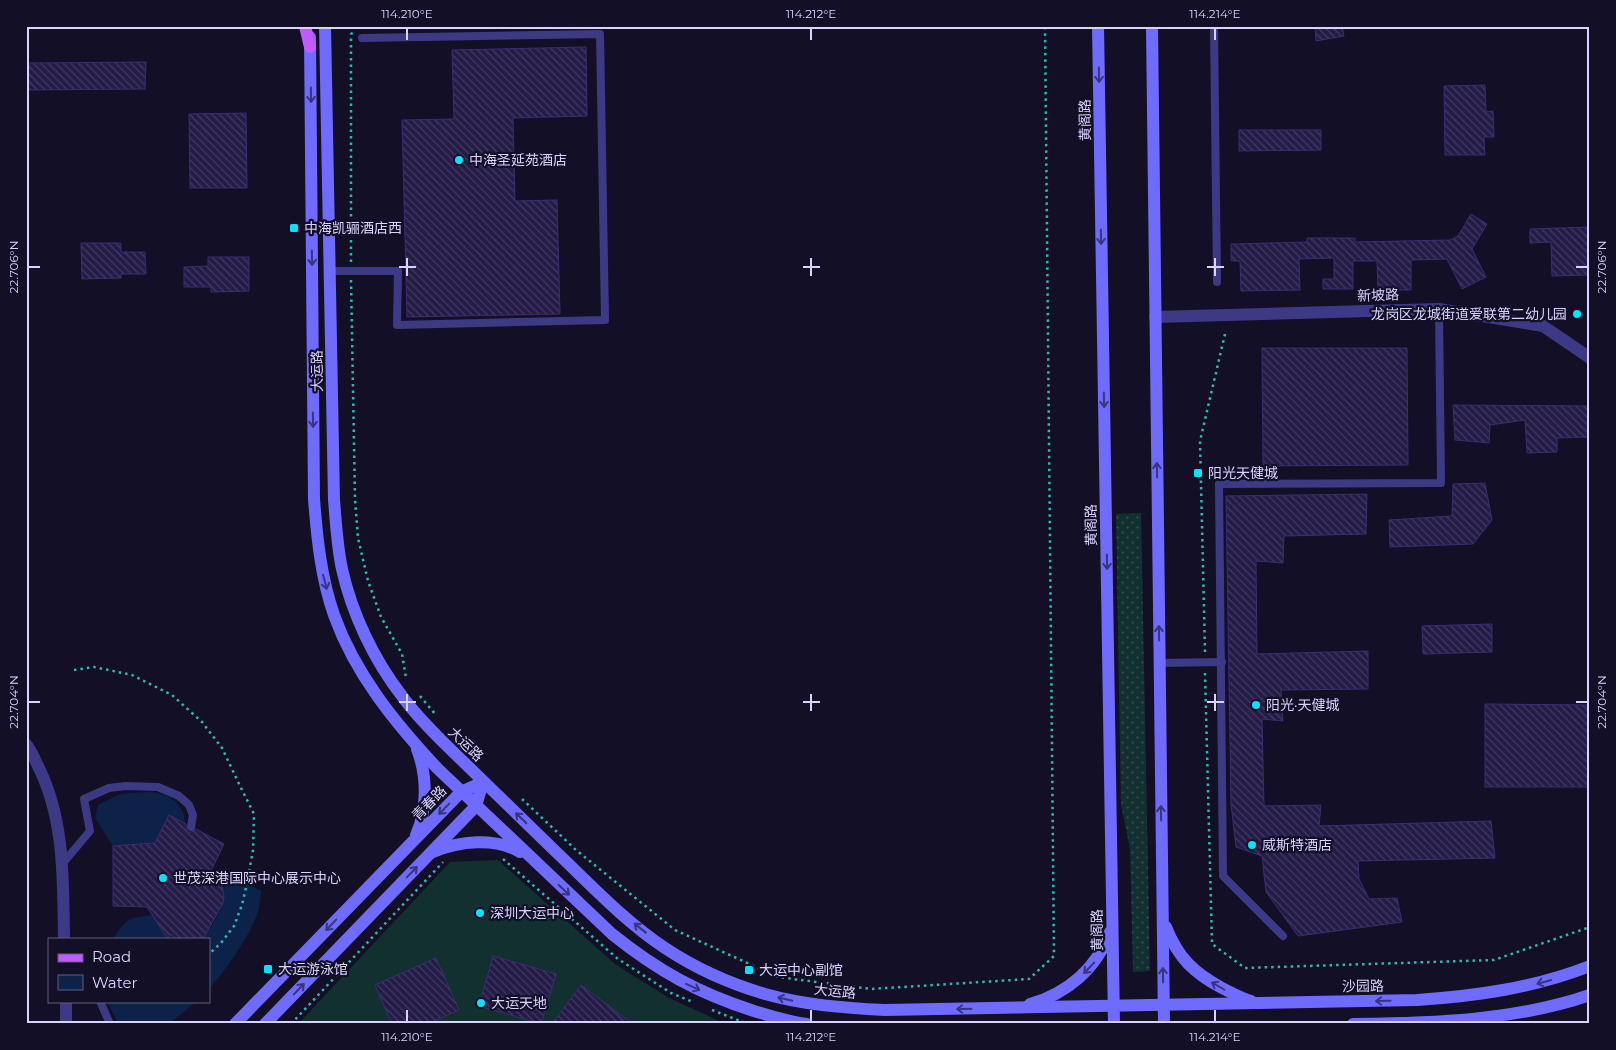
<svg xmlns="http://www.w3.org/2000/svg" width="1616" height="1050" viewBox="0 0 1616 1050" font-family="Montserrat,'Noto Sans SC',sans-serif">
  <style>
    .garden { fill: url(#garden-dots) }
    .pitch { fill: #12302f }
    .water { fill: #0c2248 }
    .building { fill: url(#building-back-hatch); stroke: #3b2d73 }
    .lines { fill: none; stroke-linecap: round; stroke-linejoin: round }
    .path { stroke: #2fb8b0; stroke-width: 2.5; stroke-dasharray: 2.5 4; stroke-linecap: butt }
    .lane { stroke: #3d3a85; stroke-width: 8 }
    .street { stroke: #3d3a85; stroke-width: 12 }
    .secondary { stroke: #6f6bff; stroke-width: 12 }
    .primary { stroke: #c25bff; stroke-width: 12 }
    .oneway { stroke: #38347d }
    .ticks { fill: none; stroke: #d9d4ff; stroke-width: 2 }
    .poi-dot { fill: #00e5ff; stroke: #130f26; stroke-width: 2 }
    .labels { text-anchor: middle; stroke-width: 4.5; stroke-linejoin: round; paint-order: stroke }
    .street-label { font-size: 14px; fill: #d9d4ff; stroke: #130f26 }
    .poi-label { font-size: 14px; fill: #d9d4ff; stroke: #130f26; text-anchor: start }
    .neatline { fill: none; stroke: #d9d4ff; stroke-width: 2 }
    .ticks-label { font-size: 12px; text-anchor: middle; fill: #d9d4ff }
  </style>
  <defs>
    <pattern id="garden-dots" width="8" height="8" patternUnits="userSpaceOnUse" patternTransform="scale(1.25)"><rect width="8" height="8" fill="#12302f"/><path d="M2 2h.1M6 6h.1" fill="none" stroke="#344d4e" stroke-width="1.8" stroke-linecap="round"/></pattern>
    <pattern id="building-back-hatch" width="6" height="6" patternUnits="userSpaceOnUse" patternTransform="scale(1.25)"><rect width="6" height="6" fill="#241b47"/><path d="M-1 5l2 2M0 0l6 6M5-1l2 2" fill="none" stroke="#433b63"/></pattern>
  </defs>
  <rect width="100%" height="100%" fill="#130f26"/>
  <path class="garden" d="M1141,513L1150,971L1133,972L1130,849L1121,805L1116,514Z"/>
  <path class="pitch" d="M498,860L615,964L669,998L726,1024H298L450,862Z"/>
  <g class="water">
    <path d="M129,793C138,793 149,791 158,793C173,796 185,808 185,823L169,815L155,843L113,846L95,818L98,805L118,795Z"/>
    <path d="M223,870L261,891C261,896 260,902 259,907C255,929 225,972 209,989V939H203C213,922 234,899 217,880Z"/>
    <path d="M152,915L167,937L172,934L175,939H113C126,919 130,917 152,915Z"/>
    <path d="M107,1001H197L169,1024H118Z"/>
  </g>
  <g class="building">
    <path d="M1315,26H1342L1344,36L1316,41Z"/>
    <path d="M586,47L587,116L513,118L515,201L557,200L560,314L407,317L402,120L454,119L452,50Z"/>
    <path d="M146,62L145,89L28,90L29,63Z"/>
    <path d="M1485,85L1486,112L1493,111L1494,137H1484L1485,155H1445L1444,86Z"/>
    <path d="M246,113L247,188H190L189,114Z"/>
    <path d="M1239,130H1321V150L1239,151Z"/>
    <path d="M1471,214L1487,224L1472,249L1486,277L1462,289L1447,259L1411,260V290H1378L1377,261H1353V289H1323V279H1334V258L1299,259L1300,290L1241,291L1240,261H1231V244L1307,242V238H1355V242L1450,240L1458,236Z"/>
    <path d="M1590,227L1589,275L1552,276L1551,242L1530,243V229Z"/>
    <path d="M81,243H121V252H145L146,274H121V278L82,279Z"/>
    <path d="M208,257H249V291L211,292V287H184V267L208,266Z"/>
    <path d="M1262,348H1407L1408,465L1263,466Z"/>
    <path d="M1453,405L1590,406V437L1557,438V452L1527,453L1525,420L1490,425L1489,443L1455,440Z"/>
    <path d="M1485,483L1492,520L1473,544L1390,547L1389,520L1452,516L1453,484Z"/>
    <path d="M1367,494L1366,534L1284,536L1283,563L1256,561L1257,654L1368,651V689L1281,690L1283,721L1262,719L1264,806L1321,805L1319,826L1491,821L1495,858L1358,861L1359,879L1369,899L1397,898L1402,922L1298,936L1266,892L1262,856L1236,847L1231,804L1226,496Z"/>
    <path d="M1492,624V652L1423,654L1422,626Z"/>
    <path d="M1485,704L1590,705V787H1485Z"/>
    <path d="M169,815L186,824V828L188,832H192L196,829L224,844L209,875L222,886L224,896L223,903L203,939H175L172,934L167,938L147,907L113,906V846L155,843Z"/>
    <path d="M493,956L556,974L541,1024L479,1006Z"/>
    <path d="M436,958L459,1010L427,1024H392L375,985Z"/>
    <path d="M581,985L633,1024H552Z"/>
  </g>
  <g class="lines">
    <g class="path">
      <path d="M351,262V34L354,32"/>
      <path d="M351,280L355,499L358,538L368,581L381,617L402,654L406,678"/>
      <path d="M1205,652L1200,441L1225,334"/>
      <path d="M74,670L94,667L132,675L172,695L202,722L222,748L241,788L254,814L253,850L247,883L242,905L234,926L221,943L209,954"/>
      <path d="M1205,673L1212,944L1245,968L1494,960L1590,927"/>
      <path d="M420,696L436,715"/>
      <path d="M522,799L576,850L675,930L778,977L871,989L1029,979L1054,956L1045,26"/>
      <path d="M503,859L618,959L671,993L693,1002"/>
      <path d="M712,1010L748,1024"/>
      <path d="M291,1024L443,862"/>
    </g>
    <g class="lane">
      <path d="M1214,26L1217,282"/>
      <path d="M330,271H398L397,325L605,320L600,34L362,38"/>
      <path d="M1159,663L1222,662"/>
      <path d="M63,863L90,831L84,799L109,788L126,786L158,787L179,796L189,805L193,815L191,827"/>
      <path d="M1283,936L1223,876L1219,484L1441,483L1439,309"/>
      <path d="M100,1001L110,1024"/>
    </g>
    <g class="street">
      <path d="M1155,317L1439,309L1543,326L1590,358"/>
      <path d="M26,744C31,750 34,757 37,764C65,818 63,879 64,939"/>
      <path d="M66,1001V1024"/>
    </g>
    <g class="secondary">
      <path d="M325,26L334,500C336,523 337,546 342,569C352,614 374,660 402,696C414,713 429,728 443,742C479,777 515,812 552,848C588,882 623,920 665,948C695,968 731,984 765,994C804,1005 844,1008 885,1010L1417,1000C1476,996 1534,988 1590,966"/>
      <path d="M1098,26L1114,1024"/>
      <path d="M1152,26L1164,1024"/>
      <path d="M310,37L314,499C317,538 321,578 334,615C355,674 395,723 438,769L612,934C658,971 698,993 754,1011C771,1016 789,1022 807,1024"/>
      <path d="M416,835C428,809 427,775 417,749"/>
      <path d="M433,852C459,841 495,837 520,852"/>
      <path d="M1166,927C1178,958 1194,973 1222,988C1232,993 1241,998 1251,1001"/>
      <path d="M1030,1004C1067,994 1097,968 1110,932"/>
      <path d="M235,1024L461,792L483,782"/>
      <path d="M265,1024L476,806L483,782"/>
      <path d="M1353,1024C1432,1023 1514,1021 1590,995"/>
    </g>
    <path class="primary" d="M305,26L310,47"/>
  </g>
  <defs><path id="oneway-shaft" d="M-6 0H5M1.5-3L5.5 0L1.5 3" fill="none" stroke-width="1.6" stroke-linecap="round" stroke-linejoin="round" transform="scale(1.25)"/></defs>
  <g class="oneway">
    <use href="#oneway-shaft" transform="translate(1099 75) rotate(89)"/>
    <use href="#oneway-shaft" transform="translate(311 95) rotate(89)"/>
    <use href="#oneway-shaft" transform="translate(1101 237) rotate(89)"/>
    <use href="#oneway-shaft" transform="translate(312 258) rotate(89)"/>
    <use href="#oneway-shaft" transform="translate(1104 400) rotate(89)"/>
    <use href="#oneway-shaft" transform="translate(313 420) rotate(89)"/>
    <use href="#oneway-shaft" transform="translate(1157 470) rotate(-91)"/>
    <use href="#oneway-shaft" transform="translate(1107 562) rotate(89)"/>
    <use href="#oneway-shaft" transform="translate(325 582) rotate(75)"/>
    <use href="#oneway-shaft" transform="translate(1159 633) rotate(-91)"/>
    <use href="#oneway-shaft" transform="translate(444 809) rotate(134)"/>
    <use href="#oneway-shaft" transform="translate(1161 813) rotate(-91)"/>
    <use href="#oneway-shaft" transform="translate(521 818) rotate(-136)"/>
    <use href="#oneway-shaft" transform="translate(412 872) rotate(-46)"/>
    <use href="#oneway-shaft" transform="translate(564 890) rotate(44)"/>
    <use href="#oneway-shaft" transform="translate(331 925) rotate(134)"/>
    <use href="#oneway-shaft" transform="translate(640 928) rotate(-142)"/>
    <use href="#oneway-shaft" transform="translate(1089 968) rotate(134)"/>
    <use href="#oneway-shaft" transform="translate(1163 975) rotate(-91)"/>
    <use href="#oneway-shaft" transform="translate(1544 982) rotate(164)"/>
    <use href="#oneway-shaft" transform="translate(1218 986) rotate(-150)"/>
    <use href="#oneway-shaft" transform="translate(693 987) rotate(25)"/>
    <use href="#oneway-shaft" transform="translate(299 989) rotate(-46)"/>
    <use href="#oneway-shaft" transform="translate(785 999) rotate(-167)"/>
    <use href="#oneway-shaft" transform="translate(1383 1001) rotate(179)"/>
    <use href="#oneway-shaft" transform="translate(964 1009) rotate(179)"/>
  </g>
  <path class="ticks" d="M407,28V40M811,28V40M1215,28V40M407,258V276M811,258V276M1215,258V276M28,267H40M399,267H416M803,267H820M1207,267H1224M1576,267H1588M407,694V711M811,694V711M1215,694V711M28,702H40M399,702H416M803,702H820M1207,702H1224M1576,702H1588M407,1010V1022M811,1010V1022M1215,1010V1022"/>
  <g class="poi-dot">
    <circle cx="459" cy="160" r="5"/>
    <rect x="289" y="223" width="10" height="10" rx="2.5"/>
    <circle cx="1577" cy="314" r="5"/>
    <rect x="1193" y="468" width="10" height="10" rx="2.5"/>
    <circle cx="1256" cy="705" r="5"/>
    <circle cx="1252" cy="845" r="5"/>
    <circle cx="163" cy="878" r="5"/>
    <circle cx="480" cy="913" r="5"/>
    <rect x="263" y="964" width="10" height="10" rx="2.5"/>
    <rect x="744" y="965" width="10" height="10" rx="2.5"/>
    <circle cx="481" cy="1003" r="5"/>
  </g>
  <g class="labels">
    <g class="street-label">
      <text transform="translate(1085 120) rotate(-91)" y="5">黄阁路</text>
      <text transform="translate(1378 295) rotate(-2)" y="5">新坡路</text>
      <text transform="translate(317 371) rotate(-91)" y="5">大运路</text>
      <text transform="translate(1091 525) rotate(-91)" y="5">黄阁路</text>
      <text transform="translate(466 744) rotate(44)" y="5">大运路</text>
      <text transform="translate(429 803) rotate(-46)" y="5">青春路</text>
      <text transform="translate(1097 930) rotate(-91)" y="5">黄阁路</text>
      <text transform="translate(1363 986) rotate(-1)" y="5">沙园路</text>
      <text transform="translate(835 991) rotate(6)" y="5">大运路</text>
    </g>
    <g class="poi-label">
      <text x="469" y="165">中海圣延苑酒店</text>
      <text x="304" y="233">中海凯骊酒店西</text>
      <text x="1567" y="319" text-anchor="end">龙岗区龙城街道爱联第二幼儿园</text>
      <text x="1208" y="478">阳光天健城</text>
      <text x="1266" y="710">阳光·天健城</text>
      <text x="1262" y="850">威斯特酒店</text>
      <text x="173" y="883">世茂深港国际中心展示中心</text>
      <text x="490" y="918">深圳大运中心</text>
      <text x="278" y="974">大运游泳馆</text>
      <text x="759" y="975">大运中心副馆</text>
      <text x="491" y="1008">大运天地</text>
    </g>
  </g>
  <rect width="1616" height="1050" fill="none" stroke="#130f26" stroke-width="55"/>
  <rect x="48" y="938" width="162" height="65" fill="#130f26" stroke="#625e7d"/>
  <rect x="58" y="954" width="25" height="8" fill="#c25bff" stroke="#625e7d"/>
  <text x="92" y="962" font-size="15" fill="#d9d4ff">Road</text>
  <rect x="58" y="975" width="25" height="15" fill="#0c2248" stroke="#625e7d"/>
  <text x="92" y="988" font-size="15" fill="#d9d4ff">Water</text>
  <rect x="28" y="28" width="1560" height="994" class="neatline"/>
  <g class="ticks-label">
    <text x="407" y="18">114.210°E</text>
    <text x="811" y="18">114.212°E</text>
    <text x="1215" y="18">114.214°E</text>
    <text transform="translate(14 267) rotate(-90)" y="4">22.706°N</text>
    <text transform="translate(1602 267) rotate(-90)" y="4">22.706°N</text>
    <text transform="translate(14 702) rotate(-90)" y="4">22.704°N</text>
    <text transform="translate(1602 702) rotate(-90)" y="4">22.704°N</text>
    <text x="407" y="1041">114.210°E</text>
    <text x="811" y="1041">114.212°E</text>
    <text x="1215" y="1041">114.214°E</text>
  </g>
</svg>
